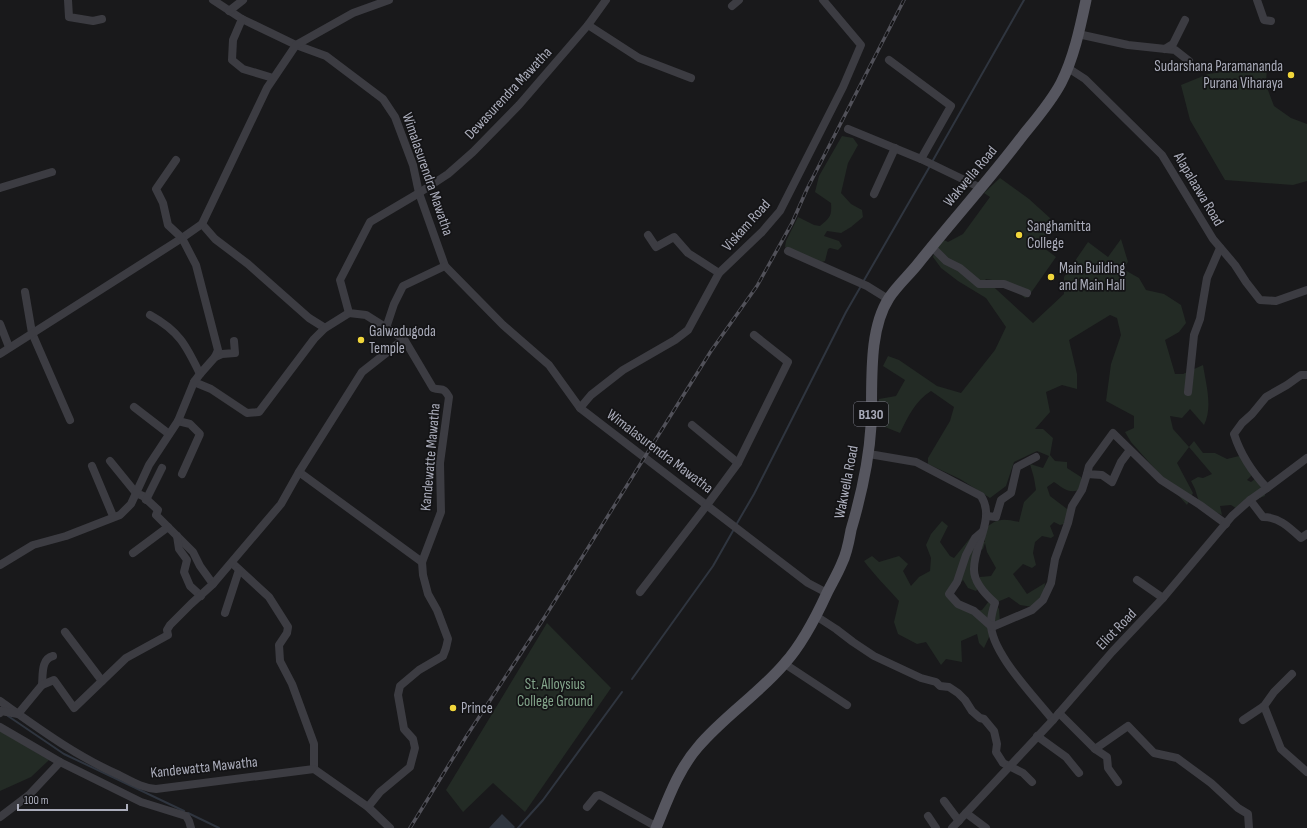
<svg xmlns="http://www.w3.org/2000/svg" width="1307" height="828" viewBox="0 0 1307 828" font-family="'Sofia Sans Condensed',sans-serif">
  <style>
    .green { fill: #232b25; fill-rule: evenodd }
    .water { fill: #2f353f }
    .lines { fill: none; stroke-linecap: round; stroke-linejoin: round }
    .stream { stroke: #2f353f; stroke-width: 2 }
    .minor { stroke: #3c3c42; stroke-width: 8 }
    .major { stroke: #56565f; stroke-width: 11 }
    .rail-casing { stroke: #515159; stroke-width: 3.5 }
    .rail { stroke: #141416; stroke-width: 2; stroke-dasharray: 6; stroke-linecap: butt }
    .poi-dot { fill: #f1d63b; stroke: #141416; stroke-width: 1.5 }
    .labels { text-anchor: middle; stroke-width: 3.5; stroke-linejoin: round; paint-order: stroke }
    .shield { fill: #141416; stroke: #7e7f8a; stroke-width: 1 }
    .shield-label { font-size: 14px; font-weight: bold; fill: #abadbb }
    .poi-label { font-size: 15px; fill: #abadbb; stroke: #141416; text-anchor: start }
    .street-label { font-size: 15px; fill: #abadbb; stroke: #141416 }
    .park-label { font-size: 15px; fill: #83a58b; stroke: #141416 }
  </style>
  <rect width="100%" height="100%" fill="#19191b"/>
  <g class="green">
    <path d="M1267,66L1266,85L1274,106L1291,118L1307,124V181L1293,185L1225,180L1190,120L1181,85L1208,74Z"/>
    <path d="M842,136L853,138L858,145L848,163L841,193L851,204L862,210L863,217L851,227L841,233L827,231L824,236L839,241L842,246L838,250L830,248L828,249L825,261L822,262L800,255L785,247L786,241L798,217L814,225L820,226C830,218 832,216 831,203L815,192L819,176Z"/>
    <path d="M1000,178L1029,199L1050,218L1044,248L1056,257L1028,297L1025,298L1006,282L985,279L1033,323L1064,294V277L1088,242L1108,257L1121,239L1128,262L1123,269L1139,278L1146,290L1164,294L1181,305L1186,323L1179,332L1165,340L1175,374H1183L1203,365C1206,384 1213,407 1204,425L1190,409L1182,418L1170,416L1173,429L1189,447L1194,441L1203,453H1215L1227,459L1239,456L1250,468L1251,476L1247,480L1251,482L1256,478L1264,488L1265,496L1254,500L1239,510L1231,505L1220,506L1222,515L1200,505L1195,489L1191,481L1198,477L1203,478L1212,474L1189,447L1177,463L1193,493L1187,505L1131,442L1125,432L1134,428V416L1106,401L1111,364L1121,335L1117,318L1110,315L1069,340L1077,374V389L1062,385L1046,392L1050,412L1035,429H1043L1053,438L1050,455L1055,461L1067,462V468L1081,477L1082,490C1067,493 1066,490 1054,482L1047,487L1050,496L1071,512L1068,523L1060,525L1054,522L1050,526L1054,536L1051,538L1042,536L1035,542L1033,553L1036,565L1032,568L1023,564L1013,574L1027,594L1045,583L1043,600L1033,607L1020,605L1009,597L995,603L999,609L1000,622L990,635L984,648L979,643L977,634L961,641L962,662L946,659L941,665L926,642L917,644L898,634L894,622L899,601C887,587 875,576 864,561L872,556L879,562L899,556L908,564L903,571L911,586L919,577L930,571L931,558L926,545L931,534L942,521L948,526L940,542L950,556L954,558L971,537L985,542L982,532C995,518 1002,518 1019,522L1024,502L1036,490L1034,478L1030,464L1043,468L1049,456L1037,451L1014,462L1006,486L990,498L960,479L928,464V458L950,421L954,407L931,391C915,401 908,417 900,433L880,425L879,399L896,396L905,380L883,366L888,356L899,360L937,386L961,393L995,350L1006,327L986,298L958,281L941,268L933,257L938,240H944L948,242L963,234L990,197L984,193ZM985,543L987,552L996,568L991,576L980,577L979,586L972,580L975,552L983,549ZM963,580L968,588L976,591L979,587L989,601L982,610L974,611L947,592L958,585Z"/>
    <path d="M547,623L611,688L525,812L493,783L463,812L446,790Z"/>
    <path d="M0,731L49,760L31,777L0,791Z"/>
  </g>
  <path class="water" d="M502,814L515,827L514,828H489Z"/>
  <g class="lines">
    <g class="stream">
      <path d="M932,162L1024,0"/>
      <path d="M863,282L930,166"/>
      <path d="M736,525L754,494L846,312L861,286"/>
      <path d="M632,679L713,566L734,529"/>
      <path d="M8,716L64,754L184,811"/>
      <path d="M188,813L219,828"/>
      <path d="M518,828L543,800L622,692"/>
    </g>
    <g class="minor">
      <path d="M68,0L69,17L93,21L102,19"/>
      <path d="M213,0L242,19L296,45L326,56L383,99L395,117L413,165L419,193L445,266L503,325L549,365L580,408L808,583L827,593"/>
      <path d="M1257,0L1264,20L1271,21"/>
      <path d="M732,6L739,0"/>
      <path d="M229,11L243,0"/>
      <path d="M242,19L233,40L232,60L243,69L273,78"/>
      <path d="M588,25L639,58L691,78"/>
      <path d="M1078,34L1128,45L1175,50L1189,61"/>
      <path d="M1165,49L1173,44L1185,20"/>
      <path d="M889,60L951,106L921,159L981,188"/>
      <path d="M1068,68L1085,79L1162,155L1213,239L1235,265L1246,282L1260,300L1276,301L1307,290"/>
      <path d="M848,129L921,159"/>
      <path d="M0,188L52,172"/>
      <path d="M874,194L895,148"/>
      <path d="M202,224L215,239L248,264L309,318L325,328"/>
      <path d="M648,235L656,247L674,237L688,253L719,273"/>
      <path d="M931,246L946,261L960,268L979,284H1004L1027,293"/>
      <path d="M788,251L867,286L888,299"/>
      <path d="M25,292L32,333L70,420"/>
      <path d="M150,315C179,331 186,345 200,374"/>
      <path d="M0,324L9,347"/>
      <path d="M386,328L394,304L403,286L445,266"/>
      <path d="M0,354L182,238L202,224L267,88L296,45L353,13L389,0"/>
      <path d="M215,357L222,354L235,353L234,341"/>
      <path d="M194,382L211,389L247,413L259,412L314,339L325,328L349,313"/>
      <path d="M1188,392L1194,335L1200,319L1207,278L1220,248"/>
      <path d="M134,407L169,434"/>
      <path d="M580,408L591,395L623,370L675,340L688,330L719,273L762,232L780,211L843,87L861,45L823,0"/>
      <path d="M178,421L190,424L200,434L182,474"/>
      <path d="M692,425L738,463"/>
      <path d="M1130,450L1121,462L1112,482L1102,475L1087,474L1089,466L1113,433L1161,480L1200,505L1226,524"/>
      <path d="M869,454L916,462L981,496C996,519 973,546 974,570C974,583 986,595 995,603C993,609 991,616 991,622C989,651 1035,697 1053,720"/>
      <path d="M110,461L136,493L143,496L158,510L156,515L193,552L200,566L213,584"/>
      <path d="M92,466L113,516"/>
      <path d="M299,472L422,562"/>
      <path d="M1267,488C1252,472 1241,456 1234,434L1242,423L1252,414L1266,397L1287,385L1301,375H1307"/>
      <path d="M146,500L162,468"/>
      <path d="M1250,500L1263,517C1279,517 1289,527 1301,538L1307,534"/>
      <path d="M987,516L996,517L1001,500L1011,493L1017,467L1036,457"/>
      <path d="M982,532L975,538L966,555L957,582L949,594L958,604L974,611L992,627L1032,610L1043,600L1051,583L1055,559L1068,523L1072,506L1082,490L1087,474"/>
      <path d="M177,536L179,549L187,560L184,572L190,586L201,596"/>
      <path d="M133,553L168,527"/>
      <path d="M232,563L269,597L288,627L287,633L279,645L280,661L292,684L314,744V769"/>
      <path d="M0,565L33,545L66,536L120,515L131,504L149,465L178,421L194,382L200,374L215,357L218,350L196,265L182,238L168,225L163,203L156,189L176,160"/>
      <path d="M1137,580L1163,598"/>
      <path d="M640,592L707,505L738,463L788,362L754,335"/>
      <path d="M225,613L239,570"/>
      <path d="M816,616L836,629L853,642L874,656L921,678L936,682L940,686L949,687L958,693L965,700L972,711L980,718L984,719L994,731L997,744L996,752L1003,763L1023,773L1032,782"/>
      <path d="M65,632L102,681"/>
      <path d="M785,664L847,705"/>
      <path d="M42,685C43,674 41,659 53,656"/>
      <path d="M0,701C38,728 76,756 119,775C131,781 142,788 156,789L314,769L368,807L390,828"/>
      <path d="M1264,706L1281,749L1307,772"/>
      <path d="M0,713L1,711L18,714L42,685L54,680L74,708L126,658L168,635L167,630L170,625L191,604L213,584L281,504L299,472L362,372L404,339"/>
      <path d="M1059,713L1095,749L1128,726L1154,753L1177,758L1211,783L1238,808L1248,814L1249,828"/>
      <path d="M1243,720L1264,706L1274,692L1292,674"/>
      <path d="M0,727L60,762L141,802L186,816L189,821L191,828"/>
      <path d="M1037,736L1066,757L1079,773"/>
      <path d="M1095,749L1107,757L1108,768L1118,782"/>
      <path d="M944,801L959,821"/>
      <path d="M368,807L380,792L410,767L415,748L413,739L404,729L398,695L400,686L419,670L443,656L446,648L448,639L437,610L428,594L423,575L422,562L441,512L440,463L449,397C443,386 442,391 433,388L404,339L366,315L349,313L340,280L370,222L419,193L448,174L473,152L519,105L588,25L606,0"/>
      <path d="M587,807L596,796L600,795L657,827"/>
      <path d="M966,813L986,828"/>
      <path d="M928,816L936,828"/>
      <path d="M0,817L29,795L60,762"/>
      <path d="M952,828L1053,720L1112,652L1163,598L1232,516L1250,500L1267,488L1307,458"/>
    </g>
    <path class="major" d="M656,828C668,799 678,770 698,747C724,716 759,694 785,663C803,643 816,617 827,593C832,583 838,573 842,563C847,553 849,541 851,530C861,496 869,461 871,426C873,387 867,332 889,298C897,286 908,276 917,265C952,221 990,179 1024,134C1037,118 1051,102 1061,83C1074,57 1080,28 1086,0"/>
    <g class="rail-casing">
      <path id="rail" d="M410,828L466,737L546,615L711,351L757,286L792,223L807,189L904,0"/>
    </g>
    <use href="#rail" class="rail"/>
  </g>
  <g class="poi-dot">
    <circle cx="1291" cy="75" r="4"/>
    <circle cx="1019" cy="235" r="4"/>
    <circle cx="1051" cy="277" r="4"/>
    <circle cx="361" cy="340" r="4"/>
    <circle cx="453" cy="708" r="4"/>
  </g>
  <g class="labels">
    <rect class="shield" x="854" y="402" width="34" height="24" rx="3"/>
    <g class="shield-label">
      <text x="871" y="419">B130</text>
    </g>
    <g class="poi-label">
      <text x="1283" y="71" text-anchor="end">Sudarshana Paramananda<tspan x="1283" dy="17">Purana Viharaya</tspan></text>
      <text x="1027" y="231">Sanghamitta<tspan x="1027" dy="17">College</tspan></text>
      <text x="1059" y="273">Main Building<tspan x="1059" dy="17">and Main Hall</tspan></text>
      <text x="369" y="336">Galwadugoda<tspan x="369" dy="17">Temple</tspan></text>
      <text x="461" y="713">Prince</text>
    </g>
    <g class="street-label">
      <text transform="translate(508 93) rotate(-47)" y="5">Dewasurendra Mawatha</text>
      <text transform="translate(428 174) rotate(71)" y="5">Wimalasurendra Mawatha</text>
      <text transform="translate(970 176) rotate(-50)" y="5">Wakwella Road</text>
      <text transform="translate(1199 189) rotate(59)" y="5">Alapalaawa Road</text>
      <text transform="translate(746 225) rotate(-48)" y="5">Viskam Road</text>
      <text transform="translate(660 451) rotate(37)" y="5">Wimalasurendra Mawatha</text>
      <text transform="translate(430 457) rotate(-85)" y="5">Kandewatte Mawatha</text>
      <text transform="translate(846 482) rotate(-79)" y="5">Wakwella Road</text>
      <text transform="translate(1116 629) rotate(-46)" y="5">Eliot Road</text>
      <text transform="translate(204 767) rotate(-6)" y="5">Kandewatta Mawatha</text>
    </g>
    <g class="park-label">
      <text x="555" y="689">St. Alloysius<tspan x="555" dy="17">College Ground</tspan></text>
    </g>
  </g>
  <path d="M18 804v6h109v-6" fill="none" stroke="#abadbb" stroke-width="2"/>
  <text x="24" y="804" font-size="12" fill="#abadbb" stroke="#141416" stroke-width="3" paint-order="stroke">100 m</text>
</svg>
